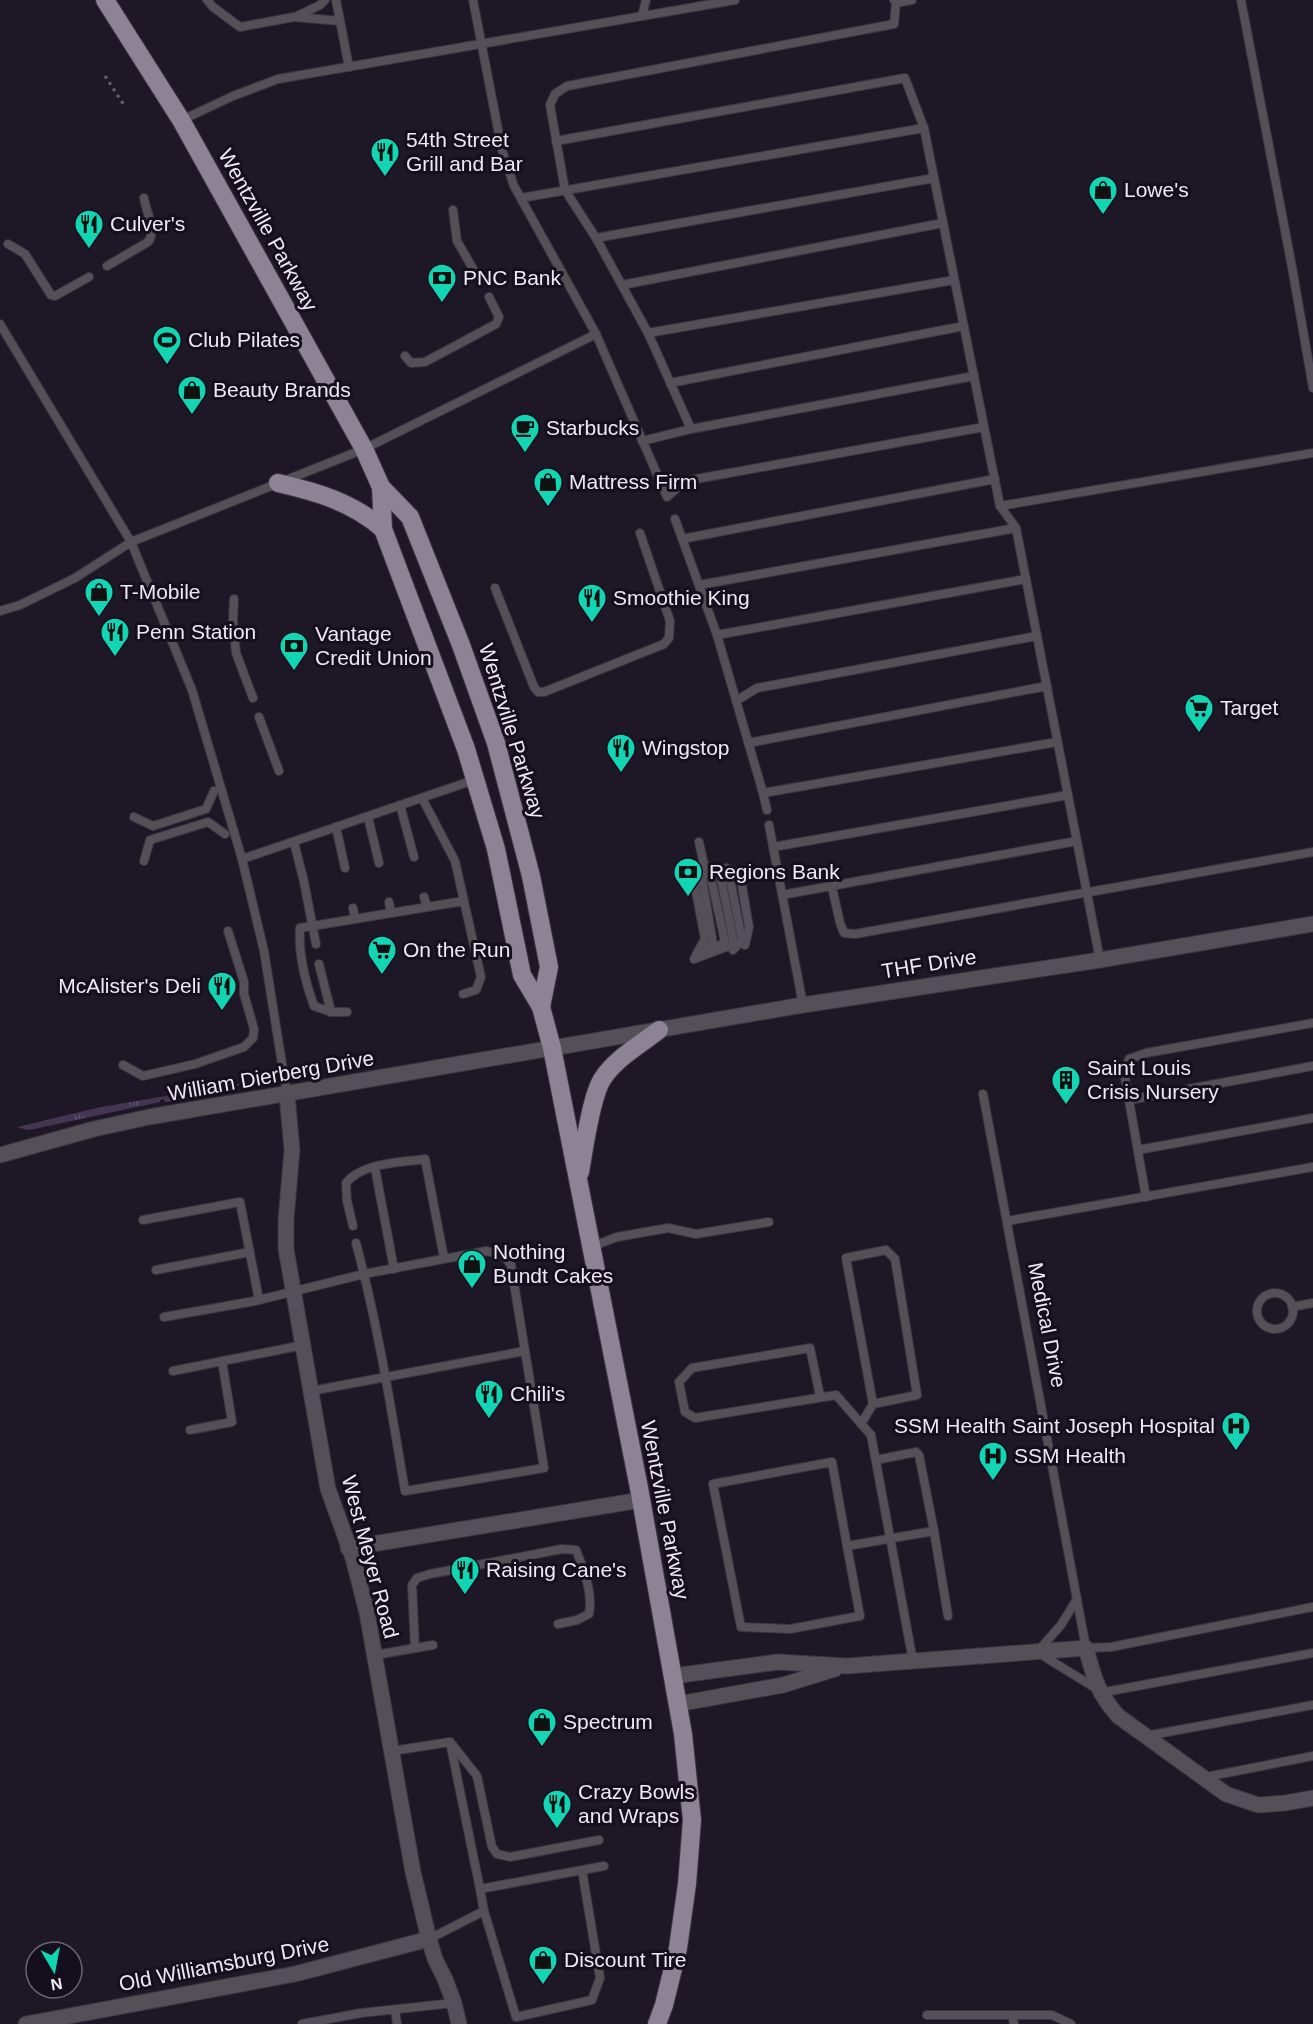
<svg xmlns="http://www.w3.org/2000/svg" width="1313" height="2024" viewBox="0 0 1313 2024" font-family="Arial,sans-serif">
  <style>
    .grass { fill: url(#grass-tufts) }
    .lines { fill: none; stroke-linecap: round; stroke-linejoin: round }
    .lane-casing { stroke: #3b3443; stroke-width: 10 }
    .street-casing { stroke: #3b3443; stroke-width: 17 }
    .primary-casing { stroke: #3b3443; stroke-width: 20 }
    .path { stroke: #66606e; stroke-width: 3; stroke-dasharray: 3 4.5; stroke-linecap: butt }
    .lane { stroke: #535057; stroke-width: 8 }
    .street { stroke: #535057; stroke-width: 15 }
    .primary { stroke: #8c8495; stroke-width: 18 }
    .labels { text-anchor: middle; stroke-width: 6; stroke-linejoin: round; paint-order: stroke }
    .poi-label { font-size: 21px; fill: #ede8f3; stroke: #150e1d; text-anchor: start }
    .street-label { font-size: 21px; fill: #ede8f3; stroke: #150e1d }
  </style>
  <defs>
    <pattern id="grass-tufts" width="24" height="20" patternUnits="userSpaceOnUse" patternTransform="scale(1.5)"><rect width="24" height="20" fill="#443653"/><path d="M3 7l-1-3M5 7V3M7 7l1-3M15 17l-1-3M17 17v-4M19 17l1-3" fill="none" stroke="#5f536c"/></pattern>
  </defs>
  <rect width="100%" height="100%" fill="#1e1726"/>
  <path class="grass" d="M243,1083L223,1093L165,1102L164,1099L160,1100V1102L34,1129L27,1130L17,1127L101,1107Z"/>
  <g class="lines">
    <g class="lane-casing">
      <g id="lane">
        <path d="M207,0L213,7L240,27L294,17L340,21"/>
        <path d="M336,0L349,67"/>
        <path d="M473,0L502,150L514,186L596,334L667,497L685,481L984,427"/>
        <path d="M1241,0L1292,267L1313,388"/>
        <path d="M896,3L912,0"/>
        <path d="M642,16L646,0"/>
        <path d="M295,17L320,5L325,0"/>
        <path d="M182,120L233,96L278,79L735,0"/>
        <path d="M556,141L905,78L924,128L1000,506L1016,528L1100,960"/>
        <path d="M521,198L924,128"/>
        <path d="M453,210L457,241L476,274"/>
        <path d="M596,238L934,178"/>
        <path d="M8,244L25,254L51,295L55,296L89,277"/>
        <path d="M107,266L148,242C157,231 146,212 144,198"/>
        <path d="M622,285L943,223"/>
        <path d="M0,324L131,542L192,690L242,859L264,951L287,1095"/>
        <path d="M648,333L954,280"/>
        <path d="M405,356L411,363L425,362L496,324L499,317L489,297"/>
        <path d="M670,383L964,326"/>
        <path d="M691,429L648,333L596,238L565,190L550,105L555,94L567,86L894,24L896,3L894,0"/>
        <path d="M642,441L691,429L974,376"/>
        <path d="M1000,506L1313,453"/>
        <path d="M675,519L717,635L763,793L767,810"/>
        <path d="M682,539L995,479"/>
        <path d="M699,585L1016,528"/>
        <path d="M495,588L534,687L538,692H544L664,644L669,638L670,621L640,533"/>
        <path d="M234,599L233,620L236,653L253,698"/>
        <path d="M0,611L20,605L75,578L131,542L364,449L596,334"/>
        <path d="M717,635L1026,579"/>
        <path d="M736,701L757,688L1037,636"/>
        <path d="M259,717L279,771"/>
        <path d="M748,743L1047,686"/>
        <path d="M763,793L1057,742"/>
        <path d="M422,798L455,861L481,977L476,990L463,994"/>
        <path d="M400,805L414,857"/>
        <path d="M134,817L153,826L206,809L214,791"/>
        <path d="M368,817L379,863"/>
        <path d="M769,825L803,1005"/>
        <path d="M336,827L345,868"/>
        <path d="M294,842L304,882L316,944"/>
        <path d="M699,842L704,865L702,878L713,944L700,955"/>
        <path d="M773,847L1068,795"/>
        <path d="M242,859L474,780"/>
        <path d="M144,861L150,840L208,822L225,834"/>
        <path d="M705,866L709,869L725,942L716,947"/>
        <path d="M726,868L735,871L741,880L749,927L745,945"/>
        <path d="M728,869L742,940L733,950"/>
        <path d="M832,887L840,923L844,933L855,934L1313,852"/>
        <path d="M782,895L1077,841"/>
        <path d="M424,897L427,907"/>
        <path d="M389,902L391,913"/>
        <path d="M353,908L355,919"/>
        <path d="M696,955L705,939L694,881L701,870"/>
        <path d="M694,959L734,944L719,869L704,865"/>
        <path d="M319,964L331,1012"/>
        <path d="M347,1012H331L314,1006C305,981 298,955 300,928L464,901"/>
        <path d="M123,1065L143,1076L195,1064L244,1047L253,1038L254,1029L244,994V982L228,931"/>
        <path d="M983,1094L1086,1648L1111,1647L1313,1607"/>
        <path d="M1129,1100L1313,1066"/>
        <path d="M1138,1150L1313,1118"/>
        <path d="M375,1168L394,1269"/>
        <path d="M1146,1197L1124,1072L1129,1059L1146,1053L1313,1023"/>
        <path d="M143,1220L240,1202L259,1300"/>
        <path d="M1007,1221L1313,1167"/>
        <path d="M353,1226L347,1201L346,1183C363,1162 400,1163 425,1159L444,1258"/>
        <path d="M356,1243C378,1325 391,1408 405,1491L544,1468L525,1351"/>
        <path d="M593,1246L617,1237L668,1228L696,1234L769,1222"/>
        <path d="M156,1270L250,1252"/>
        <circle cx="1275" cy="1311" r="18"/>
        <path d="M1292,1307L1313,1303"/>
        <path d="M164,1317L255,1301L364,1274L486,1251L503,1255L511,1265L525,1351L311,1391"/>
        <path d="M173,1371L303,1345"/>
        <path d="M820,1396L810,1348L692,1368L679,1382L685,1412L695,1418L836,1395L871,1435L913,1661"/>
        <path d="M861,1424L873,1404L917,1395L895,1259L886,1250L846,1258L873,1404"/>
        <path d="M190,1430L232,1422L222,1361"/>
        <path d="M934,1531L948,1616"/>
        <path d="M847,1546L860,1616L790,1629L741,1627L713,1484L832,1462L847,1546L934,1531L919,1455L916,1452L876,1460"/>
        <path d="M1077,1599L1061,1625L1037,1652L1097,1689"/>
        <path d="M415,1648L412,1585L417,1578L430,1574L562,1549L576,1550C584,1570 593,1593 589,1614L577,1620L558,1624"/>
        <path d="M375,1655L433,1645"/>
        <path d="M1100,1693L1313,1653"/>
        <path d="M1146,1736L1313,1705"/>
        <path d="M450,1742L480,1889L604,1866"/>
        <path d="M451,1743L477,1776L492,1847L497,1854L510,1857L599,1840"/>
        <path d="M392,1751L450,1742"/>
        <path d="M1206,1777L1313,1756"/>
        <path d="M484,1911L516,2017L592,2000L600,1978L582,1870"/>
        <path d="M429,1939L484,1911L480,1889"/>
        <path d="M395,2010L397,2024"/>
        <path d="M927,2015H1052L1071,2024"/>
        <path d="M1012,2015L1014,2024"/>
        <path d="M302,2024L361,2013L454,2003"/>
      </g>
    </g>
    <g class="street-casing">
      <g id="street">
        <path d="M287,1095L292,1150L286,1220V1249L328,1489L353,1558L367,1613L413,1872L429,1939L435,1959L445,1979L454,2003L459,2024"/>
        <path d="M0,1155L94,1129L149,1117L803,1005L1100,960L1313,924"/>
        <path d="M348,1548L641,1500"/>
        <path d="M673,1676L778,1662L847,1666L1086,1648C1094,1678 1097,1692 1118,1716L1226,1794L1258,1805L1285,1803L1313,1798"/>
        <path d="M678,1704L783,1685L835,1669"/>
        <path d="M26,2024L295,1974L429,1939"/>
      </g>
    </g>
    <g class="primary-casing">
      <g id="primary">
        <path d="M105,0L181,120L364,449L381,487L410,517L461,645L496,743L531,876L549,967L541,1007"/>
        <path d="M278,483C317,492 352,502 383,529"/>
        <path d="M381,487L383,529L466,749L496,849L522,975L541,1007L552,1048L639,1488L683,1734L692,1820L687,1884L678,1948L664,2005L657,2024"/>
        <path d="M580,1172C584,1150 591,1095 603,1078C616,1058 641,1044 659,1030"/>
      </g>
    </g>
    <path class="path" d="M105,76L124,105"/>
    <use href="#lane" class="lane"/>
    <use href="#street" class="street"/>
    <use href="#primary" class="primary"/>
  </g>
  <defs>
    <g id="restaurant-pin" transform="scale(1.5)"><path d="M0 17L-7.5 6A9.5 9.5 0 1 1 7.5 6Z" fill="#12d5b4" stroke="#150e1d"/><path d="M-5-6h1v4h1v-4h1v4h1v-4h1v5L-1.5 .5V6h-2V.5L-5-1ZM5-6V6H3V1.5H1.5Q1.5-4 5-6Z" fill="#111"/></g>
    <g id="shop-pin" transform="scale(1.5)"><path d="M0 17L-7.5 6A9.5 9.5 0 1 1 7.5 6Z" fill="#12d5b4" stroke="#150e1d"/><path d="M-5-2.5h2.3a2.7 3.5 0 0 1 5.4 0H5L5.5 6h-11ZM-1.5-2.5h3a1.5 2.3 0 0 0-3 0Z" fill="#111"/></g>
    <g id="bank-pin" transform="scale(1.5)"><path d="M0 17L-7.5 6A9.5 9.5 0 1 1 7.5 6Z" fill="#12d5b4" stroke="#150e1d"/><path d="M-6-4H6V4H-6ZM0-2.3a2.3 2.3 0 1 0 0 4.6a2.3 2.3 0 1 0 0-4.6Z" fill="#111"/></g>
    <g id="stadium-pin" transform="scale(1.5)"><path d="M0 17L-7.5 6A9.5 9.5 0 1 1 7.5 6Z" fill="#12d5b4" stroke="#150e1d"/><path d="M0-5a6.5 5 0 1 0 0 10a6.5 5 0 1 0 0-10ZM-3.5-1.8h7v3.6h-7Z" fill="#111"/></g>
    <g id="cafe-pin" transform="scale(1.5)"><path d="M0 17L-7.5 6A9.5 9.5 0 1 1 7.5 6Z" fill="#12d5b4" stroke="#150e1d"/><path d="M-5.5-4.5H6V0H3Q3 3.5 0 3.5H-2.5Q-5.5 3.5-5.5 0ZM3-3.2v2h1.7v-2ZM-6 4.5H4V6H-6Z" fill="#111"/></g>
    <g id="supermarket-pin" transform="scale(1.5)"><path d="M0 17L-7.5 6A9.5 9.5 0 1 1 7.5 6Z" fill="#12d5b4" stroke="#150e1d"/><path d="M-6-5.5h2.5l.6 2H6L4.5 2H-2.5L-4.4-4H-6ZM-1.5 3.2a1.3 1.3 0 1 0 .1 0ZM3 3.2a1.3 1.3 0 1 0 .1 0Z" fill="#111"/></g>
    <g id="building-pin" transform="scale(1.5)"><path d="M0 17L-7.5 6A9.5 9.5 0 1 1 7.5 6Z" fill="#12d5b4" stroke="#150e1d"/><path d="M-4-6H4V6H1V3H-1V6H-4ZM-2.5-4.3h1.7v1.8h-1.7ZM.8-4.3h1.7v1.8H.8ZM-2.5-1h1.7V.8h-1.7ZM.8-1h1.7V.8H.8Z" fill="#111"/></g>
    <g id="hospital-pin" transform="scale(1.5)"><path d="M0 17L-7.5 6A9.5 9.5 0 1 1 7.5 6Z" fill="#12d5b4" stroke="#150e1d"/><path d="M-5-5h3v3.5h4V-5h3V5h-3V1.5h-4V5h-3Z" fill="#111"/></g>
  </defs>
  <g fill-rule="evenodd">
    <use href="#restaurant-pin" x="385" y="152"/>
    <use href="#shop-pin" x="1103" y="190"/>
    <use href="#restaurant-pin" x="89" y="224"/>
    <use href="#bank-pin" x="442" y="278"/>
    <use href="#stadium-pin" x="167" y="340"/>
    <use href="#shop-pin" x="192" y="390"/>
    <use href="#cafe-pin" x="525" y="428"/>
    <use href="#shop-pin" x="548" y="482"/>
    <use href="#shop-pin" x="99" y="592"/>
    <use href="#restaurant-pin" x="592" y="598"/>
    <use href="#restaurant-pin" x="115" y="632"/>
    <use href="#bank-pin" x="294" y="646"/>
    <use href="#supermarket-pin" x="1199" y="708"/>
    <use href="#restaurant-pin" x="621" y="748"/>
    <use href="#bank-pin" x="688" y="872"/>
    <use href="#supermarket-pin" x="382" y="950"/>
    <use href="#restaurant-pin" x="222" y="986"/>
    <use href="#building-pin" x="1066" y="1080"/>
    <use href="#shop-pin" x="472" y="1264"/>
    <use href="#restaurant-pin" x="489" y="1394"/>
    <use href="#hospital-pin" x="1236" y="1426"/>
    <use href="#hospital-pin" x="993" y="1456"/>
    <use href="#restaurant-pin" x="465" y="1570"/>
    <use href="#shop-pin" x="542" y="1722"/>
    <use href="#restaurant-pin" x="557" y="1804"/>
    <use href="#shop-pin" x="543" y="1960"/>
  </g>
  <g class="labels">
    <g class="poi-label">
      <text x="406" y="147">54th Street<tspan x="406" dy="24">Grill and Bar</tspan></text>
      <text x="1124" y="197">Lowe's</text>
      <text x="110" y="231">Culver's</text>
      <text x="463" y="285">PNC Bank</text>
      <text x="188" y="347">Club Pilates</text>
      <text x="213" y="397">Beauty Brands</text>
      <text x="546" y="435">Starbucks</text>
      <text x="569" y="489">Mattress Firm</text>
      <text x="120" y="599">T-Mobile</text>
      <text x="613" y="605">Smoothie King</text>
      <text x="136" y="639">Penn Station</text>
      <text x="315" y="641">Vantage<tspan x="315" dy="24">Credit Union</tspan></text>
      <text x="1220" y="715">Target</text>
      <text x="642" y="755">Wingstop</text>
      <text x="709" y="879">Regions Bank</text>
      <text x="403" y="957">On the Run</text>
      <text x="201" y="993" text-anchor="end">McAlister's Deli</text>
      <text x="1087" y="1075">Saint Louis<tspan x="1087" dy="24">Crisis Nursery</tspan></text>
      <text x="493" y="1259">Nothing<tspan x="493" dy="24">Bundt Cakes</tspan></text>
      <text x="510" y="1401">Chili's</text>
      <text x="1215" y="1433" text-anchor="end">SSM Health Saint Joseph Hospital</text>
      <text x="1014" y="1463">SSM Health</text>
      <text x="486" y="1577">Raising Cane's</text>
      <text x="563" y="1729">Spectrum</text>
      <text x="578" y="1799">Crazy Bowls<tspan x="578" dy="24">and Wraps</tspan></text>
      <text x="564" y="1967">Discount Tire</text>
    </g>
    <g class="street-label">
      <text transform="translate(268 230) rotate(61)" y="7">Wentzville Parkway</text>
      <text transform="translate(512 731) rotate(73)" y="7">Wentzville Parkway</text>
      <text transform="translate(929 964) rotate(-9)" y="7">THF Drive</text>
      <text transform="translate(271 1076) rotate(-10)" y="7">William Dierberg Drive</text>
      <text transform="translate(1047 1325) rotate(79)" y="7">Medical Drive</text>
      <text transform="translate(665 1510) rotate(79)" y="7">Wentzville Parkway</text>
      <text transform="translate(370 1557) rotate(75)" y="7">West Meyer Road</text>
      <text transform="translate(224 1964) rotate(-11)" y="7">Old Williamsburg Drive</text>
    </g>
  </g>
  <g transform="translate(54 1970) rotate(170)"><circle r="28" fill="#150e1d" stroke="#6b6573" stroke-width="1.5"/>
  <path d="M0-4.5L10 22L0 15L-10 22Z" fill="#12d5b4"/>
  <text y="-9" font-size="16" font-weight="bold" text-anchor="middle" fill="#ede8f3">N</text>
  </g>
</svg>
